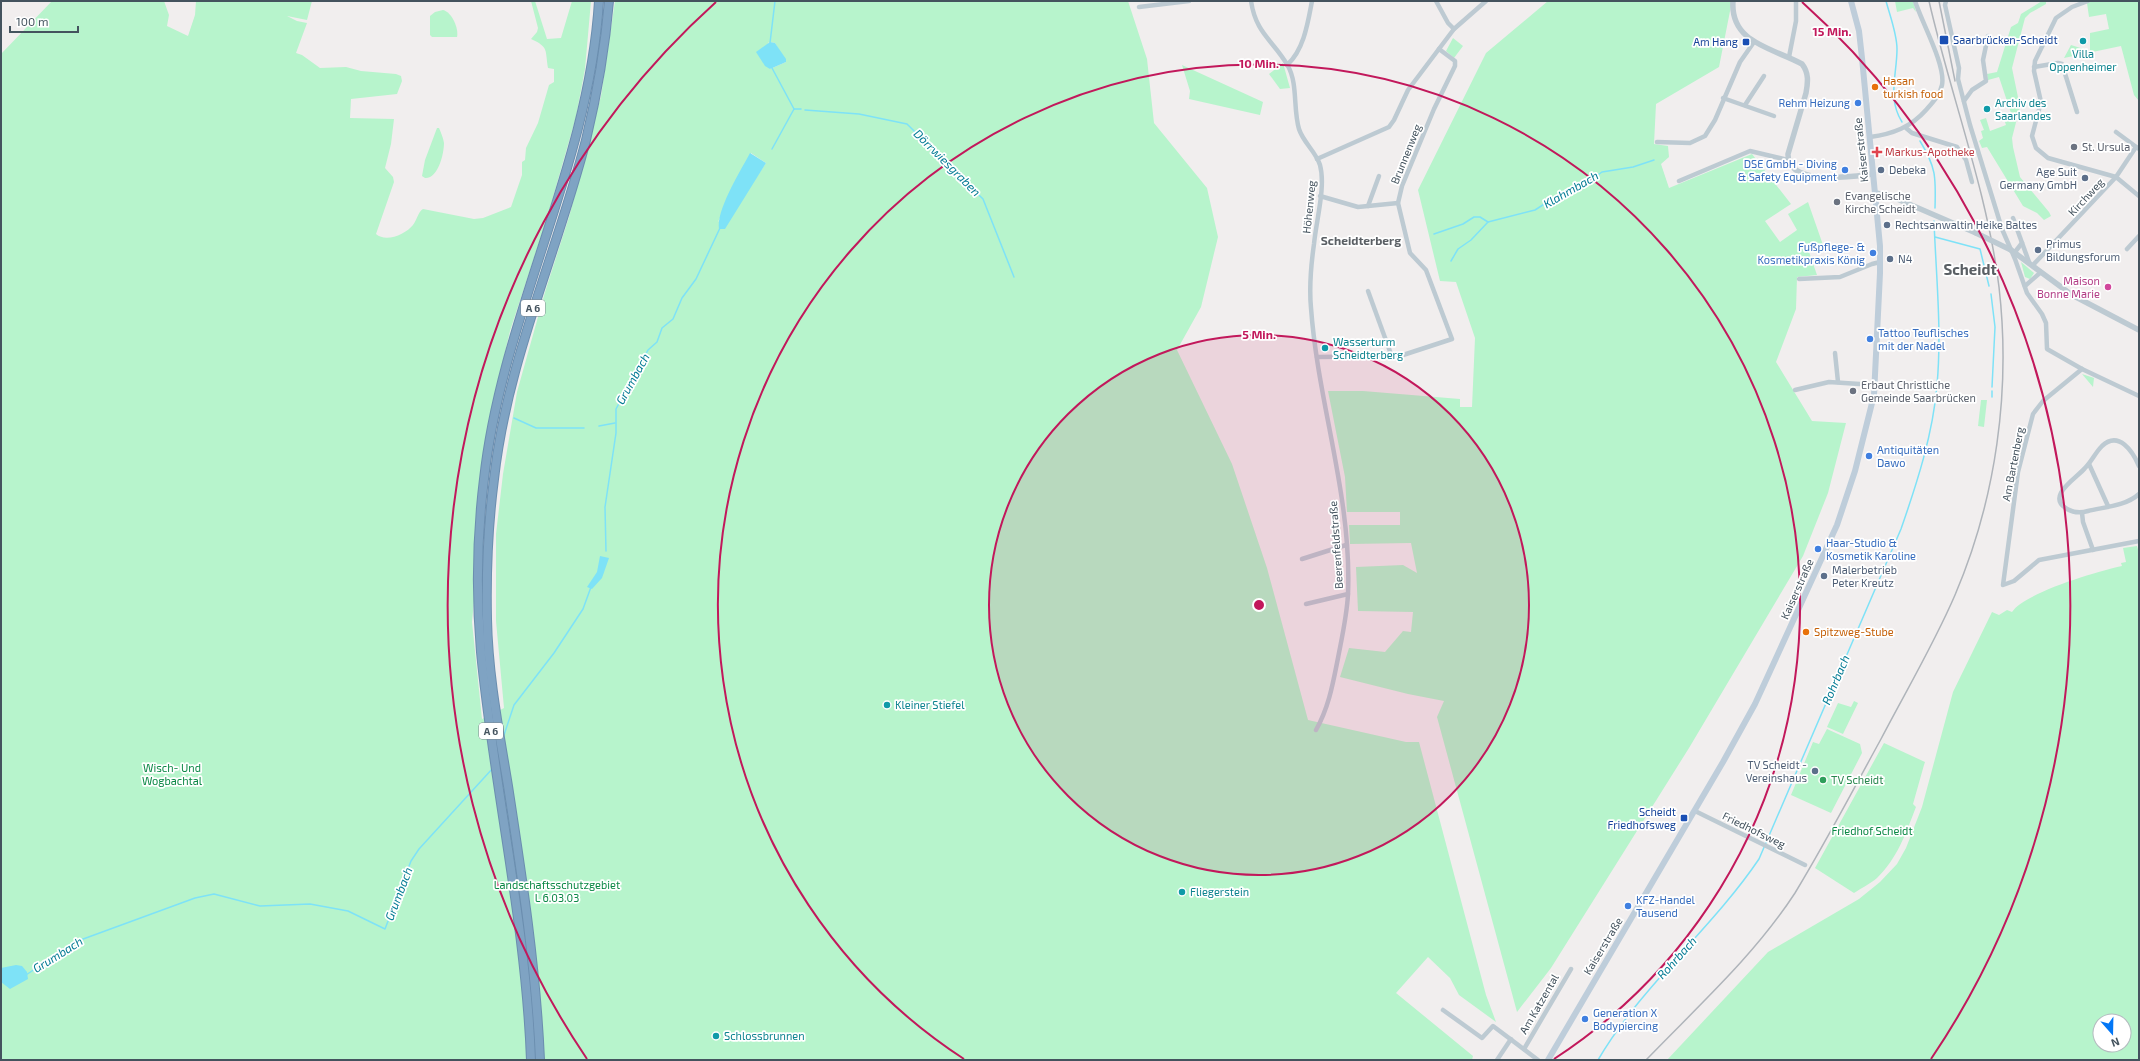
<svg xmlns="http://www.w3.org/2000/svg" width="2140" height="1061" viewBox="0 0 2140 1061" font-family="'Exo 2',sans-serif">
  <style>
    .green { fill: #b7f4cc; fill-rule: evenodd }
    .water { fill: #7ee2f7 }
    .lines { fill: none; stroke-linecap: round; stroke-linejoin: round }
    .stream { stroke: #7ee2f7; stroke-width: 1.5 }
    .motorway-casing { stroke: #6b8eaf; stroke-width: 10 }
    .minor { stroke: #bdcad2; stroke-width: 4.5 }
    .tertiary { stroke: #bdcad2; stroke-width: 5.5 }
    .secondary { stroke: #becdda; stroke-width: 6 }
    .motorway { stroke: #7fa3c3; stroke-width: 8 }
    .rail { stroke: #afb4ba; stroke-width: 1.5 }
    .tertiary-bridge { stroke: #bdcad2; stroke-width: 5.5 }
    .ring { fill: none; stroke: #c2185b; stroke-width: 2 }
    .transit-dot { fill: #1a4fb4; stroke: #fff; stroke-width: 1.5 }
    .culture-dot { fill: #0f9aa8; stroke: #fff; stroke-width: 1.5 }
    .food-dot { fill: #e8710a; stroke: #fff; stroke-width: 1.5 }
    .shop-dot { fill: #3f7fe0; stroke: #fff; stroke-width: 1.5 }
    .worship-dot { fill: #6b7280; stroke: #fff; stroke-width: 1.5 }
    .health-dot { fill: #e0444e; stroke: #fff; stroke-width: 1.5 }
    .service-dot { fill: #5c6f8a; stroke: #fff; stroke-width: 1.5 }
    .hotel-dot { fill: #d1479c; stroke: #fff; stroke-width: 1.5 }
    .leisure-dot { fill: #2e9e5b; stroke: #fff; stroke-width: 1.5 }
    .labels { text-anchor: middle; stroke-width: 3.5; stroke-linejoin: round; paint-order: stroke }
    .shield { fill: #fff; stroke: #7c878e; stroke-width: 1 }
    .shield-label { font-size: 10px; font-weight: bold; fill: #44535e }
    .transit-label { font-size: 11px; fill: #164399; stroke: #fff; text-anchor: end }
    .culture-label { font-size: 11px; fill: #0d838f; stroke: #fff; text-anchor: start }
    .food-label { font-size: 11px; fill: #c56008; stroke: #fff; text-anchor: start }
    .shop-label { font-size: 11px; fill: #366cbe; stroke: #fff; text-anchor: start }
    .worship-label { font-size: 11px; fill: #5b616d; stroke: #fff; text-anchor: start }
    .street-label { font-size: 11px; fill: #44535e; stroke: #fff }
    .health-label { font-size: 11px; fill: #be3a42; stroke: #fff; text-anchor: start }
    .service-label { font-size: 11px; fill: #4e5e75; stroke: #fff; text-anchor: start }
    .hotel-label { font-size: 11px; fill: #b23c85; stroke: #fff; text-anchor: end }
    .park-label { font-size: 11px; fill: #0b8845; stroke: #fff }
    .leisure-label { font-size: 11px; fill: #27864d; stroke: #fff; text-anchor: start }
    .water-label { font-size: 12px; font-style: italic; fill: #037b94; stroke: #fff }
    .neighbourhood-label { font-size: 12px; font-weight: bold; fill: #5a5f64; stroke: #fff }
    .district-label { font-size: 15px; font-weight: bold; fill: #5a5f64; stroke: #fff }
    .centre { fill: #c2185b; stroke: #fff; stroke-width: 2 }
    .ring-label { font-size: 12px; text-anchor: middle; font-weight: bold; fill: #c2185b; stroke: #fff; stroke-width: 3.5; stroke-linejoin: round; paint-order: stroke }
  </style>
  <rect width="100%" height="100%" fill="#f1eeee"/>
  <g class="green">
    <path d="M52,1H164L169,15L167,26L188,36L195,15L196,1H312L307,20L287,16L297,21L307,23L296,53L302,55L320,68L346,67L361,71L396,74L401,76L402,81L397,94L351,99L350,118L394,119L391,144L385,168L393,177L394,182L376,234C386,243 406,234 413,225C417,220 418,212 423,209L474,219L483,218L511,207L522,175V162L525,160L526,148L538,123L549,85L554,82V69L548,68C545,50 549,47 531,39L537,32L538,28L531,1H535L547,39L561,38L572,1H591L585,69L576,117L547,218L510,331L492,408L480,473L476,579L472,622L482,719L504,708L496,621V534L503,474L517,392L545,292L569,217L601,96L615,1H1128L1147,59L1154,123L1207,188L1218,237L1201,307L1177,350L1232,464L1267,568L1308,720L1406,742H1419L1486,995L1496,1022L1459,995L1450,978L1428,957L1396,993L1473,1056L1472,1060H1V54ZM769,42L775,43L786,62L770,69L767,45ZM751,153L766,163L746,193L718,222Z"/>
    <path d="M1548,1H1732L1719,67L1656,104L1654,144L1668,146L1669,157L1661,164L1669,188L1752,154L1791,204L1765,221L1780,242L1797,230L1788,214L1808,202L1823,245L1808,249L1817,275L1797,277L1796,309L1776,362L1812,421L1846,423L1828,493L1803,556L1689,748L1551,968L1517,1012L1437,717L1444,701L1408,694L1340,677L1349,648L1385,652L1403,631L1411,632L1413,612L1358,611L1356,567L1403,565L1417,573L1411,543L1350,544L1349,525H1400V512H1347L1345,477L1328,391H1363L1460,399V407H1472L1475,338L1456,282L1440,281L1418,190L1486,53Z"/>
    <path d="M1895,1H1913L1916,12L1913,8L1897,12Z"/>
    <path d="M2042,1H2046V4L2030,13L2025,18L2012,68L2020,107L2012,138L2013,147L2020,177L2049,212L2051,216L2044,220L2037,213L2023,206L1987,147L1982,148L1979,141L1983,138L1981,131L1984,130L1980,120L1986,118L1990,131L2006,125L2003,116L2011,113L1999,77L1988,80L1987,74L1997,72L2011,27L2018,23L2021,14Z"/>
    <path d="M2094,1H2139V101L2134,95L2121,46L2064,58L2071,45L2090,51V33L2109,29L2106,14L2089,17L2087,3Z"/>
    <path d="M443,10C452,12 459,29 457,37H432L430,35V16L435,12Z"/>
    <path d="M1453,38L1463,46L1454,58L1446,51Z"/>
    <path d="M1283,63L1290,88L1280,89L1269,74Z"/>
    <path d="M1182,65L1263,102L1260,115L1189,99L1190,91Z"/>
    <path d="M437,128H439C441,133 443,137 444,143C444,154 438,179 425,178L422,176L425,160Z"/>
    <path d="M2021,262L2034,273L2030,279L2025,277Z"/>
    <path d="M2082,374L2094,378L2093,387Z"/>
    <path d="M1981,400H1987L1984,427L1978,426Z"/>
    <path d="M2137,546L2139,553V1060H1667L1768,952L1859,899L1880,882L1897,864L1906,848L1922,807L1953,692L1992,612L1999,615L2007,610L2012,612C2024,593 2098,571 2122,566L2121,563L2126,562L2123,548ZM2100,1021H2124V1045H2100Z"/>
    <path d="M1854,701L1858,703L1843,734L1827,727L1838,703L1851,707Z"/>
    <path d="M1827,729L1860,744L1862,753L1831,813L1791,795L1813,742L1819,744Z"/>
    <path d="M1884,743L1925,762L1924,765L1913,804L1916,807C1906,833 1897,859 1877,878C1870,884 1860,889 1854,893L1815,868Z"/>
  </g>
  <g class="water">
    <path d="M770,42L775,43L786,59V62L770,69L765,66L756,52Z"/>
    <path d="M750,153L766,163L725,229H719C716,210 741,170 750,153Z"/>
    <path d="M600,556L609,558L602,578L592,589L587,587L597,572Z"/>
    <path d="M16,965L22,966L27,972L28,979L10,989L1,982V968Z"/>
  </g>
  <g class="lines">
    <g class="stream">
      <path d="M1886,1C1890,16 1897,34 1897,49C1897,75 1887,98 1902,122"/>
      <path d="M770,43L775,1"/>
      <path d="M794,109H801"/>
      <path d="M805,110L859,114L907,124L983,199L1014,277"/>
      <path d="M1920,141C1936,167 1936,177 1935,208"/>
      <path d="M772,149L794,109L772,68"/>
      <path d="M1434,234L1463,224L1474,217H1480L1488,222"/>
      <path d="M1935,237L1980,249L1989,286"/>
      <path d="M1451,261L1458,249L1471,240L1488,222L1535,210L1549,201L1588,182L1602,172L1633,167L1654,160"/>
      <path d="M1991,294L1995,327L1992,387"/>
      <path d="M1992,397V391"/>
      <path d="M514,418L536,428H584"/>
      <path d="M599,426L615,423"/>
      <path d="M606,551L605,507L616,433V409L648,350L657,342L662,328L673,319L682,298L696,279L720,228"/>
      <path d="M503,738L514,705L554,653L583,609L591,587"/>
      <path d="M26,975L75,942L195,898L214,894L260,906L310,904L348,911L385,929L411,861L419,849L493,768"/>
      <path d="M1598,1060C1642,985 1711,930 1759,859L1901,529C1917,483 1933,434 1937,385C1942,331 1936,275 1934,221"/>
    </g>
    <g class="motorway-casing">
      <g id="motorway">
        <path d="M531,1060C526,923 494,788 481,652C476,594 477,536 484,479C502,315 589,167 599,1"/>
        <path d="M540,1060C536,968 522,877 508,786C499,731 488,675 487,619C486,573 488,525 494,479C507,361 557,253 586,140C597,94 605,48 609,1"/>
      </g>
    </g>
    <g class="minor">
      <path d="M1251,1C1256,34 1273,40 1288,66C1298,84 1293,109 1299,129C1303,142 1316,152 1320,165C1326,187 1316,221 1314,244C1311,265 1309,287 1311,308C1318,404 1352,497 1348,594C1347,615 1342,637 1338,658C1333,683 1329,707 1316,730"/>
      <path d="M1436,1L1448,23L1454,29"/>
      <path d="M1946,1L1945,5L1959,68L1958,79L1970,125L2002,229L2015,259L2027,293L2042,314L2046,323L2047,349L2082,369L2139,396"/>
      <path d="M2088,1L2072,7L2056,18L2035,61L2034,71L2041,102L2032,136L2036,148L2048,158L2116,177"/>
      <path d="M1139,7L1189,1"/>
      <path d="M1789,57L1796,21V1"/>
      <path d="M1287,65C1304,50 1308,22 1312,1"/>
      <path d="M2034,67L2058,63L2062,64L2077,112"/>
      <path d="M1723,98L1774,116"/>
      <path d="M1964,101L1972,90L1986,81L1983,60L1988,36"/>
      <path d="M1745,105L1764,76"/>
      <path d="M1906,128L1912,133L1957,147L1966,160L1972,182"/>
      <path d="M2116,132L2139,149"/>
      <path d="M1870,137C1893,134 1911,127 1926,110C1933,102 1940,95 1942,85C1946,65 1921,21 1915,1"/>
      <path d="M1657,142L1690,143L1705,136L1715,120L1740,62L1754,42"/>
      <path d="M1317,159L1389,127L1394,120L1408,90L1454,29L1486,1"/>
      <path d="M2116,177L2139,196"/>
      <path d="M1679,181L1750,151L1788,160"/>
      <path d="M1320,196L1358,207L1398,203"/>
      <path d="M1368,206L1379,176"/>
      <path d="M2013,218L2029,262"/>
      <path d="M2127,249L2139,236"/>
      <path d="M2015,252L2022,243"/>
      <path d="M2033,265L2116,177L2136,147"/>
      <path d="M1799,279L1840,277L1872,264L1880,262"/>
      <path d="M2025,286L2041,272"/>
      <path d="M1368,291L1392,357"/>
      <path d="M1835,353L1838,382"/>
      <path d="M1317,357L1400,356L1452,339L1426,270L1410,253L1398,203L1402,186L1434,109L1455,66V61L1439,49"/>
      <path d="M2082,369L2043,401L2033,414L2018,472L2003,585L2014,581L2039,560L2139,541"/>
      <path d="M1795,390L1829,382L1875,385"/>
      <path d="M2089,464L2108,506"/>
      <path d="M2139,466C2133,452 2119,430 2102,446C2095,453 2092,461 2085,468C2077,478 2045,496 2067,509C2074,513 2081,513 2088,511C2104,507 2126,506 2139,494"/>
      <path d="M2082,513L2083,522L2093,550"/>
      <path d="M1302,559L1346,545"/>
      <path d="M1306,604L1348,594"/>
      <path d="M1695,811L1805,865"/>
      <path d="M1443,1010L1482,1038L1493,1026L1538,1060"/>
      <path d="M1524,1049L1571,969"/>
      <path d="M1497,1060L1511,1039"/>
    </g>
    <g class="tertiary">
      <path d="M1733,1C1730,43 1773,48 1802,64C1809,73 1808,82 1806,93L1788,154C1787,187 1854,176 1873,174"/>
      <path d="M1875,193L1888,195L1976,233"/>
      <path d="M2011,250L2072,295L2139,330"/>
    </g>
    <path class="secondary" d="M1548,1060L1723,762L1755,704L1837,525L1855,471L1874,395L1880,273V246L1862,58L1859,31L1851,1"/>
    <use href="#motorway" class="motorway"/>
    <g class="rail">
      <path d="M1939,1L1955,81"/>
      <path d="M1646,1060C1698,1006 1754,956 1795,893C1826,842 1853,790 1881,739C1906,691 1934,644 1955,595C1996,499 2011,391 1999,287C1987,190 1951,97 1929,1"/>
    </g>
    <path class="tertiary-bridge" d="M1976,233L2011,250"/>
  </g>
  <circle cx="1259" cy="605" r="270" fill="#c2185b" fill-opacity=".12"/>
  <g class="ring">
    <circle cx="1259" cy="605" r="270"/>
    <path d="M964 1059A541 541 0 1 1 1554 1059"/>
    <path d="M587 1059A811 811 0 0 1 716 2M1802 2A811 811 0 0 1 1931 1059"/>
  </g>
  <g class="transit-dot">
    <rect x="1939" y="35" width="10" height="10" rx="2"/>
    <rect x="1742" y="38" width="8" height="8" rx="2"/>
    <rect x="1680" y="814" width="8" height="8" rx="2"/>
  </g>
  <g class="culture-dot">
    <circle cx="2083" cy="41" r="4"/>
    <circle cx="1987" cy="109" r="4"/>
    <circle cx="1325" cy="348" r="4"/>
    <circle cx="887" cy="705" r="4"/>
    <circle cx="1182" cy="892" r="4"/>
    <circle cx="716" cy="1036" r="4"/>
  </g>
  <g class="food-dot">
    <circle cx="1875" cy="87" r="4"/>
    <circle cx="1806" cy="632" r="4"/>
  </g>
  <g class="shop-dot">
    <circle cx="1858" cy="103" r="4"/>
    <circle cx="1845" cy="170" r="4"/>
    <circle cx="1873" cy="253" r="4"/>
    <circle cx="1870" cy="339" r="4"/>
    <circle cx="1869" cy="456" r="4"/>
    <circle cx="1818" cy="549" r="4"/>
    <circle cx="1628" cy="906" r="4"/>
    <circle cx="1585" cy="1019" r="4"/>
  </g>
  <g class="worship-dot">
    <circle cx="2074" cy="147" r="4"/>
    <circle cx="1837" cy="202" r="4"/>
    <circle cx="1853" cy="391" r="4"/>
  </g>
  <path class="health-dot" d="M1875 146h4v4h4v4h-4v4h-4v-4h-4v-4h4z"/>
  <g class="service-dot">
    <circle cx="1881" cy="170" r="4"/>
    <circle cx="2085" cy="178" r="4"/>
    <circle cx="1887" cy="225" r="4"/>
    <circle cx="2038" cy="250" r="4"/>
    <circle cx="1890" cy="259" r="4"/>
    <circle cx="1824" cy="576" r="4"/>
    <circle cx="1815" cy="771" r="4"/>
  </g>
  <circle class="hotel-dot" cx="2108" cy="287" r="4"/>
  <circle class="leisure-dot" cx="1823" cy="780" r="4"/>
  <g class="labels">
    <g class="shield">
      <rect x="521" y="300" width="24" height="16" rx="3"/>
      <rect x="479" y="723" width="24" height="16" rx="3"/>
    </g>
    <g class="shield-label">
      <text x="533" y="312">A 6</text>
      <text x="491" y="735">A 6</text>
    </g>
    <g class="transit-label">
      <text x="1953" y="44" text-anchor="start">Saarbrücken-Scheidt</text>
      <text x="1738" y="46">Am Hang</text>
      <text x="1676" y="816">Scheidt<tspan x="1676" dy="13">Friedhofsweg</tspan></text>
    </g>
    <g class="culture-label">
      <text x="2083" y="58" text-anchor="middle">Villa<tspan x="2083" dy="13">Oppenheimer</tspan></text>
      <text x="1995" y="107">Archiv des<tspan x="1995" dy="13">Saarlandes</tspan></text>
      <text x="1333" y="346">Wasserturm<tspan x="1333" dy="13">Scheidterberg</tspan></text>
      <text x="895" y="709">Kleiner Stiefel</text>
      <text x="1190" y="896">Fliegerstein</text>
      <text x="724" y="1040">Schlossbrunnen</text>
    </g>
    <g class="food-label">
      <text x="1883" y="85">Hasan<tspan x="1883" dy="13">turkish food</tspan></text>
      <text x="1814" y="636">Spitzweg-Stube</text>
    </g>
    <g class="shop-label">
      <text x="1850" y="107" text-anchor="end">Rehm Heizung</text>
      <text x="1837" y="168" text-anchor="end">DSE GmbH - Diving<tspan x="1837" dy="13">&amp; Safety Equipment</tspan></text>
      <text x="1865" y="251" text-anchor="end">Fußpflege- &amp;<tspan x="1865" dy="13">Kosmetikpraxis König</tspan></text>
      <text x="1878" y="337">Tattoo Teuflisches<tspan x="1878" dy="13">mit der Nadel</tspan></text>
      <text x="1877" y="454">Antiquitäten<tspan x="1877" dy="13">Dawo</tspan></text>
      <text x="1826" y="547">Haar-Studio &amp;<tspan x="1826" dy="13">Kosmetik Karoline</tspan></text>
      <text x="1636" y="904">KFZ-Handel<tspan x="1636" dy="13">Tausend</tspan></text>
      <text x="1593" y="1017">Generation X<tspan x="1593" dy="13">Bodypiercing</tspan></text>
    </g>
    <g class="worship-label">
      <text x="2082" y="151">St. Ursula</text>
      <text x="1845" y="200">Evangelische<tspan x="1845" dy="13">Kirche Scheidt</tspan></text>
      <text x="1861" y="389">Erbaut Christliche<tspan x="1861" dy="13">Gemeinde Saarbrücken</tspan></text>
    </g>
    <g class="street-label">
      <text transform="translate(1861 150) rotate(-96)" y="4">Kaiserstraße</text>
      <text transform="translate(1406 154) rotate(-68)" y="4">Brunnenweg</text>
      <text transform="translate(2086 197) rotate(-47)" y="4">Kirchweg</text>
      <text transform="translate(1309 207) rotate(-84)" y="4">Höhenweg</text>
      <text transform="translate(2013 464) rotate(-79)" y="4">Am Bartenberg</text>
      <text transform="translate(1336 545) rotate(-94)" y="4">Beerenfeldstraße</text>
      <text transform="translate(1797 589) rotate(-66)" y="4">Kaiserstraße</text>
      <text transform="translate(1754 830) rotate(26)" y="4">Friedhofsweg</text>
      <text transform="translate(1603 946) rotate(-59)" y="4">Kaiserstraße</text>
      <text transform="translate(1539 1004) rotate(-60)" y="4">Am Katzental</text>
    </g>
    <g class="health-label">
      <text x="1885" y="156">Markus-Apotheke</text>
    </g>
    <g class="service-label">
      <text x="1889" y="174">Debeka</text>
      <text x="2077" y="176" text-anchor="end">Age Suit<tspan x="2077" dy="13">Germany GmbH</tspan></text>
      <text x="1895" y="229">Rechtsanwaltin Heike Baltes</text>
      <text x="2046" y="248">Primus<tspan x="2046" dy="13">Bildungsforum</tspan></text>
      <text x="1898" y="263">N4</text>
      <text x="1832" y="574">Malerbetrieb<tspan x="1832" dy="13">Peter Kreutz</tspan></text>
      <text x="1807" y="769" text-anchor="end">TV Scheidt -<tspan x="1807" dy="13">Vereinshaus</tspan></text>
    </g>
    <g class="hotel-label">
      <text x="2100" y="285">Maison<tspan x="2100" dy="13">Bonne Marie</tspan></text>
    </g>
    <g class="park-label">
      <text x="172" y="772">Wisch- Und<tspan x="172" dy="13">Wogbachtal</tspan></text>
      <text x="1872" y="835">Friedhof Scheidt</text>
      <text x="557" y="889">Landschaftsschutzgebiet<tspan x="557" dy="13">L 6.03.03</tspan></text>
    </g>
    <g class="leisure-label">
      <text x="1831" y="784">TV Scheidt</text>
    </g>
    <g class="water-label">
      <text transform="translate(947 163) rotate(45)" y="4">Dörrwiesgraben</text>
      <text transform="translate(1571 190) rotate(-30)" y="4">Klahmbach</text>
      <text transform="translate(633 379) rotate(-61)" y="4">Grumbach</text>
      <text transform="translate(1836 680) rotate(-67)" y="4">Rohrbach</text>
      <text transform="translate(399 894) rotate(-69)" y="4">Grumbach</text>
      <text transform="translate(58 955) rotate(-32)" y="4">Grumbach</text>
      <text transform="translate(1677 958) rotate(-48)" y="4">Rohrbach</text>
    </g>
    <g class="neighbourhood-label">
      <text x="1361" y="245">Scheidterberg</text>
    </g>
    <g class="district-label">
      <text x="1970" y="275">Scheidt</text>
    </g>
  </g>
  <circle cx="1259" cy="605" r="6" class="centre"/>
  <g class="ring-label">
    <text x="1832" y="36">15 Min.</text>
    <text x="1259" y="68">10 Min.</text>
    <text x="1259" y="339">5 Min.</text>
  </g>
  <rect width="2140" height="1061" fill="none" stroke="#44535e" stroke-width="4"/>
  <g transform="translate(2112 1033) rotate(160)"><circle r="19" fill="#ffffff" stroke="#b4babf"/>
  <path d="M0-3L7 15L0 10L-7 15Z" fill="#0377f6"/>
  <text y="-6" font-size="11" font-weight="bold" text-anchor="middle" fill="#44535e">N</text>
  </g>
  <path d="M10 26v6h68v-6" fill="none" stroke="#44535e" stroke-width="2"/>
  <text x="16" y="26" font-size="12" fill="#44535e" stroke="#ffffff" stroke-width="3" paint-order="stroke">100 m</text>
</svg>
